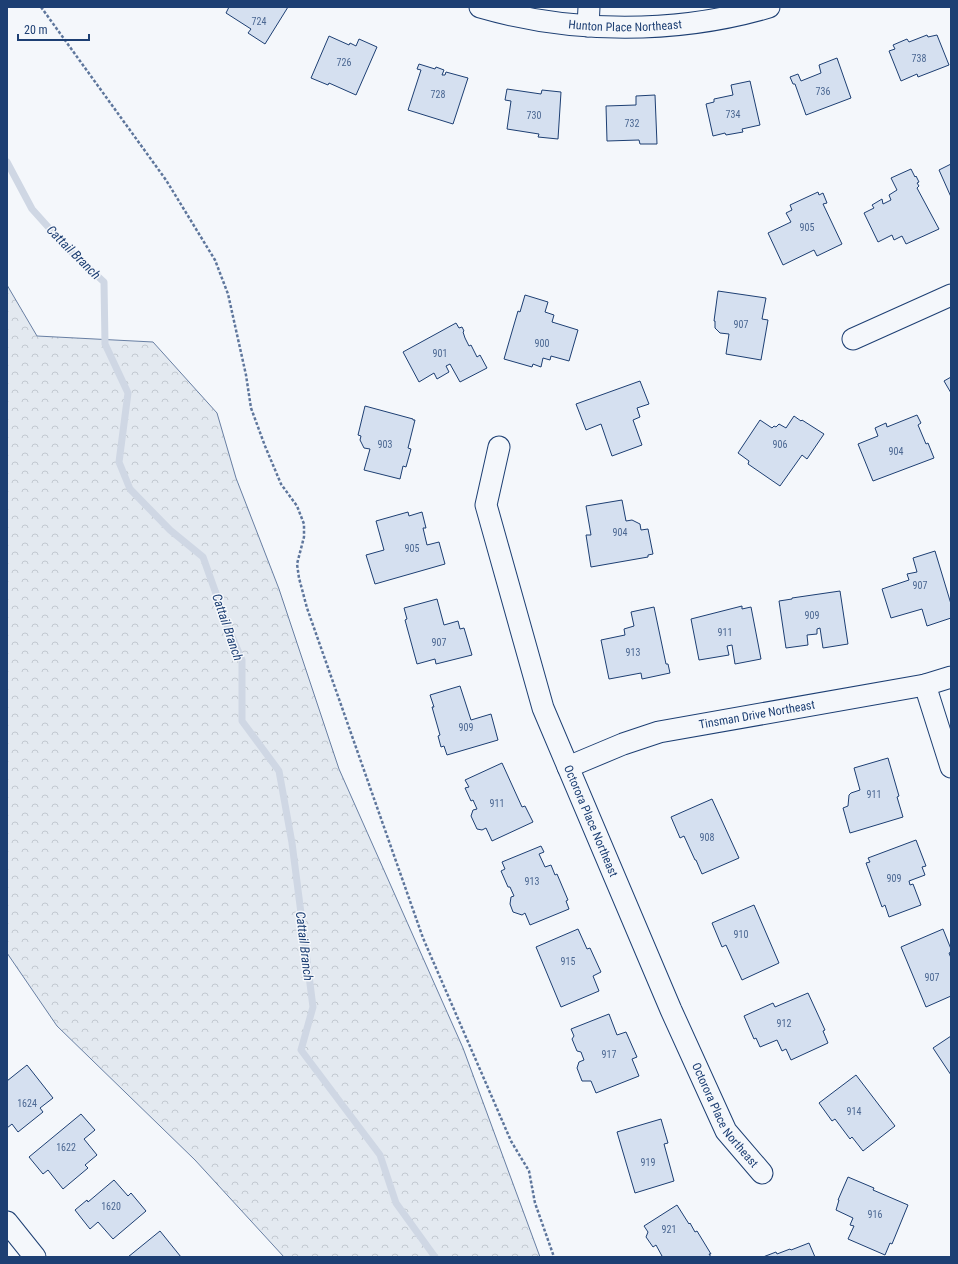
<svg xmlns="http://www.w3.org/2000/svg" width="958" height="1264" viewBox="0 0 958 1264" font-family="'Roboto Condensed',sans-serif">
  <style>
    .forest { fill: url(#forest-crowns); stroke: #687fa3 }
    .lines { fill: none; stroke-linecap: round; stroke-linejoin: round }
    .stream { stroke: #cfd7e4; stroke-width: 7 }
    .building { fill: #d5e0f0; stroke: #1d3f73 }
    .minor-casing { stroke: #1d3f73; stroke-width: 23 }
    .path { stroke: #5e769c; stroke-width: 2.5; stroke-dasharray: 3 2; stroke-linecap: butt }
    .minor { stroke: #f4f7fb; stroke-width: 21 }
    .labels { text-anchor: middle; stroke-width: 3; stroke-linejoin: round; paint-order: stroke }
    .number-label { font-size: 10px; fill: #4b6792 }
    .street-label { font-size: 12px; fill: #1d3f73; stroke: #f4f7fb }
    .water-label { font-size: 13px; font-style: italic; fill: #1d3f73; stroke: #f4f7fb }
  </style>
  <defs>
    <pattern id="forest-crowns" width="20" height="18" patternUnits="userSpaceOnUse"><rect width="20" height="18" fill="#e3e9f0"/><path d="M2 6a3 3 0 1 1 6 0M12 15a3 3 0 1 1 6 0" fill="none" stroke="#c2c9d1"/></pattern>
  </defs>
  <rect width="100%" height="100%" fill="#f4f7fb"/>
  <path class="forest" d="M7,285L37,336L153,342L217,413L236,478L279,589L339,769L463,1048L540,1257H284L195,1160L57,1026L7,953Z"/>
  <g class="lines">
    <path class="stream" d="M7,162L32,209L67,248L104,282L105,344L128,393L119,462L130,489L170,530L203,557L229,630L242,660V721L279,771L292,843L313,1007L301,1050L380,1155L396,1203L435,1257"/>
  </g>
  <g class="building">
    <path d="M229,7H288L265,44L248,33L251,29L226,13Z"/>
    <path d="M927,35L928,37L937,35L949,65L918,77L917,74L901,81L889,51L895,49L893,45L907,39L909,42Z"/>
    <path d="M329,36L349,45L350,43L356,46L359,39L377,47L356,95L329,83L328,85L311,78Z"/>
    <path d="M837,58L851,98L806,115L795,84H793L790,77L798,74L801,81L821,73L819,65Z"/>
    <path d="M419,64L435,69L436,67L444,70L442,75H445L446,72L468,78L453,124L408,110L421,70L417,69Z"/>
    <path d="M750,81L760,125L742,129L743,132L726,135L725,133L713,136L706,104L714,102V99L733,95L731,85Z"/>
    <path d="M507,89L541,94L542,90L561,92L558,139L538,137L539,134L507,129L511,101L505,100Z"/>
    <path d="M655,95L657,144H640L639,140L607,141L606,106L636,105V96Z"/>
    <path d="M951,164V197L939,170Z"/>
    <path d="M911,169L915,177L916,176L919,182L917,183L919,186L917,188L939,229L906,244L902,236L894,240L892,235L878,242L864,213L874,208L872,205L882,199L883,204L891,200L889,195L897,190L891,178Z"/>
    <path d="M818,192L819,195L823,193L827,203L823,204L842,244L817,256L814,250L783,265L768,233L791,222L786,213L792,210L790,205Z"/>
    <path d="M718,291L766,298L762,319L768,320L761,360L726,354L729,334L720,333L715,328V321H714Z"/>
    <path d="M525,295L548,302L545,312L554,315L552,322L578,330L569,361L551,356L550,360L543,358L541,367L533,364L532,367L504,359L518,311L520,312Z"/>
    <path d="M456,323L459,328L462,327L464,331L463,332L465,338L469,346L471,345L477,357L480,355L487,368L460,382L450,364L446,366L449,372L437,379L434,373L419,382L403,352Z"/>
    <path d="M951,377V393L944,381Z"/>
    <path d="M640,381L649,404L637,408L640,417L633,420L642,445L612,456L601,424L586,430L576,404Z"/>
    <path d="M365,406L413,419V420H415L408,448L411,449L406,467L403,466L400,479L364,470L370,449L364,448L360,440L361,436L358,435Z"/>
    <path d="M917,415L921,423L918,425L926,444L928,443L934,458L873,481L858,444L878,436L875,428L886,423L887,427Z"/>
    <path d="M794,416L801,421L802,420L824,434L807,459L802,455L780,486L748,464L749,461L738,453L760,420L772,428L774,426L776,427L779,424L786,428Z"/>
    <path d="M622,500L626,521L632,520L640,524L641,530L648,529L653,554L648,555V557L591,567L586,535H591L586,506Z"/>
    <path d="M408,512L409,516L422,512L426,528H423L427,545L439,542L445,564L375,584L366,555L384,550L376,521Z"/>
    <path d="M935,551L951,604V618L927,626L922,609L891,618L882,589L909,580L907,574L917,572L913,558Z"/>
    <path d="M840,591L848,644L823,648L820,628L817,629V634L807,635L808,645L786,648L779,601L792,599V598Z"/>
    <path d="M437,599L444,625L458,621L460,629L464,628L472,655L436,664L435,659L417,664L405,620L407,619L404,608Z"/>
    <path d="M742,606V609L751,607L761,659L735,664L732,645L727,646L729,655L699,660L691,619Z"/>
    <path d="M654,607L666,664H668L670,673L642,679L641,673L609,679L601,640L625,635L624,629L634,626L631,612Z"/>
    <path d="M460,686L471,720L491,714L498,740L447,755L444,746L441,747L438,736L440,735L432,707H434L430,695Z"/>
    <path d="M888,758L899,796L897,797L903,817L850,833L843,808L848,806L849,795L851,793L860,790L854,768Z"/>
    <path d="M502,763L522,807L525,806L533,822L492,841L486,828L482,830L477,829L471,816L473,810L477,809L473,800L471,801L465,788L469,787L465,780Z"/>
    <path d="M712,799L739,858L702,874L696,860H695L684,836L680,838L671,817Z"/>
    <path d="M916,840L926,866L922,867L925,875L909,881L910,885L913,884L921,905L889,917L885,905L882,907L866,863L870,862L868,858Z"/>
    <path d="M541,846L544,852L539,854L545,867L551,865L555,875L557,874L568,900L566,901L569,909L530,925L525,913L522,915L513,912L510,904L511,897L514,896L510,887H508L501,871L505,869L502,862Z"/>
    <path d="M754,905L779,963L742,980L726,945L722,947L712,923Z"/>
    <path d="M578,929L587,949L590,948L601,972L593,976L599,991L561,1007L536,947Z"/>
    <path d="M943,929L951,949V952L949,953L951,958V996L926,1007L901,947Z"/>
    <path d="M808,993L825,1030L823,1031L828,1043L791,1060L786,1049L782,1051L777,1040L760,1047L756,1038L754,1039L744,1016L773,1003L775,1007Z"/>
    <path d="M609,1014L617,1035L626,1032L637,1057L632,1059L639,1076L596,1093L591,1081H582L577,1068L579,1062L584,1060L581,1052L577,1051L572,1039L574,1036L571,1029Z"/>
    <path d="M951,1036V1075L933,1048Z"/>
    <path d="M27,1065L53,1098L40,1108L43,1112L18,1132L12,1124L7,1128V1081Z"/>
    <path d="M856,1075L895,1126L863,1151L852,1137L850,1139L835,1119L832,1121L819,1103Z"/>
    <path d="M81,1114L95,1130L84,1139L97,1155L85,1165L88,1168L63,1189L48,1170L43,1174L29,1157Z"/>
    <path d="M661,1119L668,1143L664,1144L674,1181L635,1193L617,1132Z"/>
    <path d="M848,1177L874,1188L873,1190L908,1205L892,1244L890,1243L885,1255L848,1239L854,1226L850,1225L853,1218L836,1210L839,1200H838Z"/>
    <path d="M114,1180L128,1196L131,1193L146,1211L113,1239L98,1222L90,1229L75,1210L87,1200L88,1202Z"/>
    <path d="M677,1205L689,1224L690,1223L695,1232L697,1231L711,1254H709L711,1257H660L662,1256L656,1245L653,1247L646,1237L648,1232L644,1226Z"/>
    <path d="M160,1231L181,1257H128Z"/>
    <path d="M809,1243L815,1257H763L776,1252L777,1254L790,1249L791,1250Z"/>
  </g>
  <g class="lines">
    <g class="minor-casing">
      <g id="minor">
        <path id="s1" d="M480,7C573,34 677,34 769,7"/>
        <path d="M588,26L589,7"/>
        <path d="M853,339L951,295"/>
        <path id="s2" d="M499,447L486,505L543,708L671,1010L726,1131L762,1173"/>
        <path d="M925,685L951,767"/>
        <path id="s3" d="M568,767L623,744L659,732L925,685L951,677"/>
        <path d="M7,1222L35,1257"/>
      </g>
    </g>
    <path class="path" d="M41,7L166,180L215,260L228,294L246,375L251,408L265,446L281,484L297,506L304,524V537L297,564L299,578L307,608L423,938L511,1141L529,1171L535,1203L554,1257"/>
    <use href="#minor" class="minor"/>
  </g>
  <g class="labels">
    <g class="number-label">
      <text x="259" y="25">724</text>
      <text x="919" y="62">738</text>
      <text x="344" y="66">726</text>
      <text x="823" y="95">736</text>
      <text x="438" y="98">728</text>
      <text x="733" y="118">734</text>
      <text x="534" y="119">730</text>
      <text x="632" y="127">732</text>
      <text x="807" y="231">905</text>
      <text x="741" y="328">907</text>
      <text x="542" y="347">900</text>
      <text x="440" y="357">901</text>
      <text x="385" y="448">903</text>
      <text x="780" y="448">906</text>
      <text x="896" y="455">904</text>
      <text x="620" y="536">904</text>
      <text x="412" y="552">905</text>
      <text x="920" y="589">907</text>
      <text x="812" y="619">909</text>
      <text x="725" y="636">911</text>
      <text x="439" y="646">907</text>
      <text x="633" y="656">913</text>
      <text x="466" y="731">909</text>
      <text x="874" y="798">911</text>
      <text x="497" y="807">911</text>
      <text x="707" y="841">908</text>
      <text x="894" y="882">909</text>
      <text x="532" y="885">913</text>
      <text x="741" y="938">910</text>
      <text x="568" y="965">915</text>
      <text x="932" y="981">907</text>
      <text x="784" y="1027">912</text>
      <text x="609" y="1058">917</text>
      <text x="27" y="1107">1624</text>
      <text x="854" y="1115">914</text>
      <text x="66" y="1151">1622</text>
      <text x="648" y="1166">919</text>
      <text x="111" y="1210">1620</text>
      <text x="875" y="1218">916</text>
      <text x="669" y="1233">921</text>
    </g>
    <g class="street-label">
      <text dy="4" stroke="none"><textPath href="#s1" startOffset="147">Hunton Place Northeast</textPath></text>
      <text dy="4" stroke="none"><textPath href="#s3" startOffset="197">Tinsman Drive Northeast</textPath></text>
      <text dy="4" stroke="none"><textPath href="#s2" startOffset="393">Octorora Place Northeast</textPath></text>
      <text dy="4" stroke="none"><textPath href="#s2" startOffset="717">Octorora Place Northeast</textPath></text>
    </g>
    <g class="water-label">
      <text transform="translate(74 252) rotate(45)" y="5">Cattail Branch</text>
      <text transform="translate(228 627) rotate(71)" y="5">Cattail Branch</text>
      <text transform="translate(305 946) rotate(83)" y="5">Cattail Branch</text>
    </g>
  </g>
  <rect width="958" height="1264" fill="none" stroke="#1d3f73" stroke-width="16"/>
  <path d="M18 34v6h71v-6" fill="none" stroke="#1d3f73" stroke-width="2"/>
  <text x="24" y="34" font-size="12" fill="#1d3f73" stroke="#f4f7fb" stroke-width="3" paint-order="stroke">20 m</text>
</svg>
